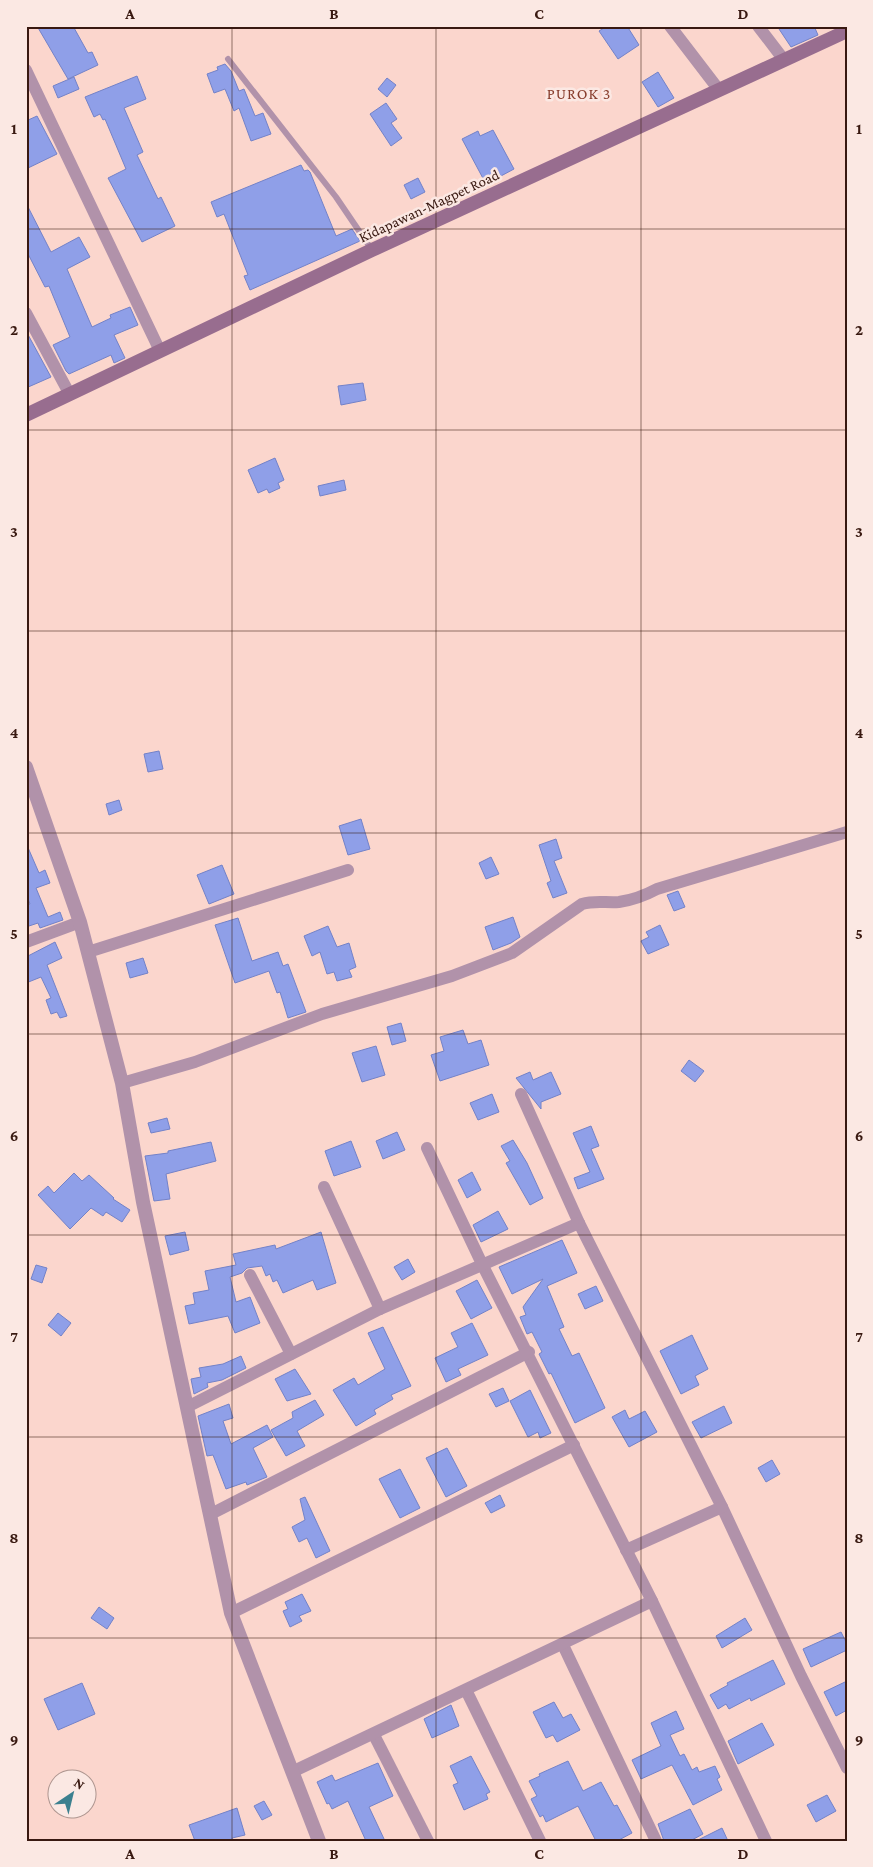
<svg xmlns="http://www.w3.org/2000/svg" width="873" height="1867" viewBox="0 0 873 1867" font-family="'Crimson Pro',serif">
  <style>
    .building { fill: #8f9fe8; stroke: #7382c8 }
    .lines { fill: none; stroke-linecap: round; stroke-linejoin: round }
    .service { stroke: #b192aa; stroke-width: 6 }
    .minor { stroke: #b192aa; stroke-width: 12 }
    .tertiary { stroke: #b192aa; stroke-width: 14 }
    .secondary { stroke: #986d8f; stroke-width: 14 }
    .grid { fill: none; stroke: #391911; stroke-width: 1; stroke-opacity: 0.55 }
    .labels { text-anchor: middle; stroke-width: 5; stroke-linejoin: round; paint-order: stroke }
    .street-label { font-size: 15px; fill: #391911; stroke: #fbe8e3 }
    .neighbourhood-label { font-size: 16px; letter-spacing: 1px; fill: #883d2c; stroke: #fbe8e3 }
    .neatline { fill: none; stroke: #391911; stroke-width: 2 }
    .grid-label { font-size: 16px; text-anchor: middle; font-weight: bold; fill: #391911 }
  </style>
  <rect width="100%" height="100%" fill="#fbd6cd"/>
  <g class="building">
    <path d="M37,26H73L88,53L92,52L98,65L68,79Z"/>
    <path d="M607,26H627L639,45L618,59L599,31Z"/>
    <path d="M777,26H814L818,35L791,47Z"/>
    <path d="M225,64L231,71L239,91L244,89L255,116L263,113L271,134L251,141L239,108L234,111L225,89L214,93L207,74L218,70L217,67Z"/>
    <path d="M658,72L674,98L658,107L642,82Z"/>
    <path d="M137,76L146,99L124,108L143,152L137,155L158,199L161,197L175,226L142,242L108,178L126,169L105,119L103,120L100,114L94,117L85,97Z"/>
    <path d="M74,77L79,89L58,98L53,86Z"/>
    <path d="M387,78L396,85L387,97L378,89Z"/>
    <path d="M386,103L397,119L391,123L402,138L391,146L370,114Z"/>
    <path d="M37,116L57,154L26,169V121Z"/>
    <path d="M493,130L514,169L486,184L462,139L478,131L480,136Z"/>
    <path d="M301,165L304,171L308,170L310,172L336,236L352,229L360,241L250,290L244,276L248,275L224,214L217,217L211,202Z"/>
    <path d="M418,178L425,192L411,199L404,185Z"/>
    <path d="M26,203L51,252L79,237L90,257L67,269L92,327L111,318L110,315L130,307L138,325L114,335L125,358L114,363L111,355L69,374L66,371L53,345L70,337L49,286L45,287L26,250Z"/>
    <path d="M26,331L51,377L26,388Z"/>
    <path d="M363,383L366,400L341,405L338,386Z"/>
    <path d="M275,458L284,480L278,483L280,488L269,493L267,489L258,493L248,470Z"/>
    <path d="M344,480L346,490L320,496L318,486Z"/>
    <path d="M159,751L163,769L148,772L144,754Z"/>
    <path d="M119,800L122,810L109,815L106,804Z"/>
    <path d="M361,819L370,849L348,855L339,826Z"/>
    <path d="M556,839L562,858L554,861L567,893L553,898L547,883L551,881L539,845Z"/>
    <path d="M26,843L39,873L45,870L50,883L36,888L48,917L60,912L63,920L40,928L38,923L26,927V905L30,904L26,894Z"/>
    <path d="M491,857L499,874L486,879L479,863Z"/>
    <path d="M222,865L234,894L209,904L197,875Z"/>
    <path d="M678,891L685,907L674,911L667,895Z"/>
    <path d="M513,917L520,937L511,943L493,950L485,927Z"/>
    <path d="M238,918L252,961L278,952L283,966L288,964L306,1012L288,1018L280,992L277,993L269,971L235,983L215,925Z"/>
    <path d="M660,925L669,945L648,954L641,941L649,937L646,932Z"/>
    <path d="M328,926L337,947L349,943L356,967L349,970L352,977L337,981L334,972L327,974L320,952L312,956L304,936Z"/>
    <path d="M55,942L62,958L47,965L67,1016L60,1018L57,1012L51,1014L46,1000L51,998L41,977L26,983V957Z"/>
    <path d="M143,958L148,973L130,978L126,963Z"/>
    <path d="M401,1023L406,1041L392,1045L387,1027Z"/>
    <path d="M463,1030L468,1044L481,1040L489,1065L440,1081L431,1055L444,1051L440,1037Z"/>
    <path d="M376,1046L385,1075L362,1082L352,1053Z"/>
    <path d="M689,1060L704,1071L695,1082L681,1071Z"/>
    <path d="M530,1072L533,1080L551,1072L561,1094L541,1102V1109L516,1078Z"/>
    <path d="M492,1094L499,1112L478,1120L470,1103Z"/>
    <path d="M167,1118L170,1129L151,1133L148,1123Z"/>
    <path d="M591,1126L599,1146L591,1149L604,1179L578,1189L574,1178L590,1172L573,1133Z"/>
    <path d="M397,1132L405,1150L383,1159L376,1141Z"/>
    <path d="M513,1140L527,1163L543,1198L530,1205L506,1163L510,1161L501,1146Z"/>
    <path d="M351,1141L361,1167L334,1176L325,1151Z"/>
    <path d="M211,1142L216,1161L166,1174L170,1199L154,1201L145,1156L168,1153V1151Z"/>
    <path d="M472,1172L481,1190L467,1198L458,1180Z"/>
    <path d="M74,1173L82,1181L89,1175L114,1198L113,1199L130,1210L122,1222L106,1212L103,1216L91,1208L70,1229L38,1195L48,1186L54,1193Z"/>
    <path d="M498,1211L508,1229L481,1242L473,1225Z"/>
    <path d="M185,1232L189,1250L170,1255L165,1236Z"/>
    <path d="M321,1232L336,1283L317,1290L313,1280L283,1293L277,1280L273,1282L270,1274L266,1276L262,1266L247,1268L242,1273L230,1277L236,1302L250,1297L260,1323L235,1333L228,1316L189,1324L185,1306L195,1304L193,1293L209,1290L205,1271L236,1265L233,1254L275,1245L276,1249Z"/>
    <path d="M562,1240L577,1273L547,1286L564,1327L559,1329L572,1356L579,1353L605,1408L575,1423L551,1373L549,1374L539,1354L542,1352L532,1332L527,1334L520,1317L526,1315L523,1307L543,1279L512,1294L499,1267Z"/>
    <path d="M408,1259L415,1272L402,1280L394,1267Z"/>
    <path d="M36,1265L47,1268L42,1283L31,1279Z"/>
    <path d="M477,1280L492,1308L471,1319L456,1291Z"/>
    <path d="M596,1286L603,1301L585,1309L578,1294Z"/>
    <path d="M58,1313L71,1323L61,1336L48,1325Z"/>
    <path d="M472,1323L488,1355L458,1369L461,1375L446,1382L435,1358L458,1347L451,1333Z"/>
    <path d="M383,1327L411,1386L391,1395L393,1399L374,1410L376,1414L356,1426L333,1390L354,1378L358,1385L385,1369L368,1333Z"/>
    <path d="M692,1335L708,1369L695,1376L699,1385L681,1394L660,1351Z"/>
    <path d="M241,1356L246,1368L222,1380L207,1383L208,1387L194,1394L191,1379L201,1377L199,1368L223,1364Z"/>
    <path d="M295,1369L311,1394L287,1401L275,1379Z"/>
    <path d="M503,1388L509,1401L496,1407L489,1394Z"/>
    <path d="M530,1390L551,1433L540,1438L538,1432L528,1437L510,1401Z"/>
    <path d="M315,1400L324,1415L297,1431L305,1446L286,1456L271,1430L293,1418L292,1412Z"/>
    <path d="M229,1404L233,1418L223,1421L231,1444L267,1425L273,1437L253,1448L267,1477L247,1485L246,1482L226,1489L213,1455L207,1456L198,1416Z"/>
    <path d="M724,1406L732,1423L701,1438L692,1422Z"/>
    <path d="M625,1410L629,1419L645,1411L657,1432L629,1447L612,1417Z"/>
    <path d="M447,1448L467,1486L446,1497L426,1458Z"/>
    <path d="M772,1460L780,1474L766,1482L758,1468Z"/>
    <path d="M400,1469L420,1508L400,1518L379,1479Z"/>
    <path d="M500,1495L505,1506L491,1513L485,1503Z"/>
    <path d="M305,1497L330,1551L316,1558L307,1538L299,1542L292,1527L305,1520L300,1499Z"/>
    <path d="M302,1594L311,1611L299,1616L302,1621L290,1627L283,1611L288,1609L285,1602Z"/>
    <path d="M99,1607L114,1618L107,1629L91,1618Z"/>
    <path d="M745,1618L752,1630L722,1648L716,1636Z"/>
    <path d="M841,1632L847,1644V1650L811,1667L803,1649Z"/>
    <path d="M773,1660L785,1684L751,1701L750,1698L729,1709L726,1704L718,1709L710,1695L728,1685L727,1683Z"/>
    <path d="M847,1681V1710L836,1716L824,1692Z"/>
    <path d="M82,1683L95,1714L58,1730L44,1699Z"/>
    <path d="M554,1702L563,1718L571,1714L580,1730L557,1742L553,1735L546,1738L533,1712Z"/>
    <path d="M451,1705L459,1726L432,1738L424,1719Z"/>
    <path d="M676,1711L684,1729L670,1735L680,1756L684,1754L692,1770L697,1767L699,1772L715,1766L720,1777L717,1779L722,1790L693,1805L672,1765L641,1779L632,1760L661,1746L651,1723Z"/>
    <path d="M762,1723L774,1745L738,1764L728,1741Z"/>
    <path d="M471,1756L490,1792L486,1794L488,1799L464,1810L453,1785L458,1783L450,1766Z"/>
    <path d="M568,1761L583,1791L601,1782L614,1806L617,1805L632,1833L617,1841H596L578,1806L546,1822L543,1815L540,1817L531,1799L537,1796L529,1781L540,1776L539,1774Z"/>
    <path d="M378,1763L393,1796L369,1807L385,1841H366L348,1801L332,1809L329,1803L327,1804L317,1782L332,1775L335,1781Z"/>
    <path d="M827,1795L836,1811L816,1822L807,1805Z"/>
    <path d="M264,1801L272,1815L262,1820L254,1806Z"/>
    <path d="M237,1808L245,1835L232,1838L233,1841H195L189,1825Z"/>
    <path d="M690,1809L703,1834L690,1841H664L658,1824Z"/>
    <path d="M722,1828L728,1841H696Z"/>
  </g>
  <g class="lines">
    <path class="service" d="M228,59L336,197L372,250"/>
    <g class="minor">
      <path d="M670,26L719,90"/>
      <path d="M758,26L784,60"/>
      <path d="M26,70L160,351"/>
      <path d="M26,313L69,393"/>
      <path d="M26,942L80,922"/>
      <path d="M88,952L348,870"/>
      <path d="M122,1083L195,1062L322,1014L452,976L512,953L582,904C595,900 606,903 619,902C633,900 644,896 657,889L847,832"/>
      <path d="M521,1094L579,1223L722,1507L801,1676L847,1768"/>
      <path d="M427,1148L482,1264L652,1601L766,1841"/>
      <path d="M324,1187L380,1309"/>
      <path d="M250,1275L291,1354"/>
      <path d="M187,1407L380,1309L579,1223"/>
      <path d="M211,1514L529,1352"/>
      <path d="M626,1550L722,1507"/>
      <path d="M231,1613L574,1445"/>
      <path d="M563,1645L656,1841"/>
      <path d="M466,1690L540,1841"/>
      <path d="M374,1735L428,1841"/>
      <path d="M294,1771L652,1601"/>
    </g>
    <path class="tertiary" d="M26,767L80,922L122,1083L143,1202L231,1613L319,1841"/>
    <path class="secondary" d="M26,415L372,250L847,31"/>
  </g>
  <path class="grid" d="M232,26V1841M436,26V1841M641,26V1841M26,229H847M26,430H847M26,631H847M26,833H847M26,1034H847M26,1235H847M26,1437H847M26,1638H847"/>
  <g class="labels">
    <g class="street-label">
      <text transform="translate(429 206) rotate(-25)" y="5">Kidapawan-Magpet Road</text>
    </g>
    <g class="neighbourhood-label">
      <text x="579" y="99">PUROK 3</text>
    </g>
  </g>
  <rect width="873" height="1867" fill="none" stroke="#fbe8e3" stroke-width="55"/>
  <g transform="translate(72 1794) rotate(35)"><circle r="24" fill="#fbe8e3" stroke="#ad958f"/>
  <path d="M0-4L9 19L0 12L-9 19Z" fill="#3c808f"/>
  <text y="-8" font-size="14" font-weight="bold" text-anchor="middle" fill="#391911">N</text>
  </g>
  <rect x="28" y="28" width="818" height="1812" class="neatline"/>
  <g class="grid-label">
    <text x="130" y="19">A</text>
    <text x="334" y="19">B</text>
    <text x="539" y="19">C</text>
    <text x="743" y="19">D</text>
    <text x="14" y="134">1</text>
    <text x="859" y="134">1</text>
    <text x="14" y="335">2</text>
    <text x="859" y="335">2</text>
    <text x="14" y="537">3</text>
    <text x="859" y="537">3</text>
    <text x="14" y="738">4</text>
    <text x="859" y="738">4</text>
    <text x="14" y="939">5</text>
    <text x="859" y="939">5</text>
    <text x="14" y="1141">6</text>
    <text x="859" y="1141">6</text>
    <text x="14" y="1342">7</text>
    <text x="859" y="1342">7</text>
    <text x="14" y="1543">8</text>
    <text x="859" y="1543">8</text>
    <text x="14" y="1745">9</text>
    <text x="859" y="1745">9</text>
    <text x="130" y="1859">A</text>
    <text x="334" y="1859">B</text>
    <text x="539" y="1859">C</text>
    <text x="743" y="1859">D</text>
  </g>
</svg>
